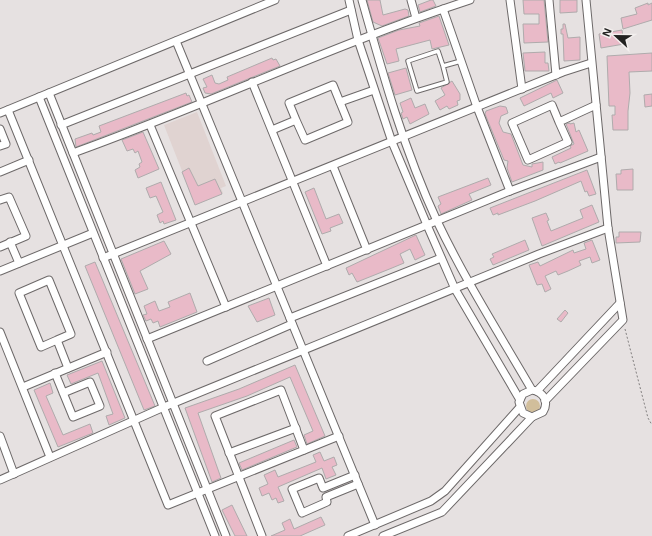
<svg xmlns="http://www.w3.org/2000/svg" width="652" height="536" viewBox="0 0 652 536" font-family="Helvetica,sans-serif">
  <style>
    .built { fill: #e0d3d1 }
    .green { fill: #d1be9b }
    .building { fill: #e9bac8; stroke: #afabac }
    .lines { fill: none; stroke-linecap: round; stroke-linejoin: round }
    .service-casing { stroke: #6d6969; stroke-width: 5.5 }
    .minor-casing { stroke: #6d6969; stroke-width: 9 }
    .path { stroke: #838080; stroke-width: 1; stroke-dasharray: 2 2; stroke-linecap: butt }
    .service { stroke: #fff; stroke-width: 3.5 }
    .minor { stroke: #fff; stroke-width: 7 }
  </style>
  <rect width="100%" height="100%" fill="#e6e1e1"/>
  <path class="built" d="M197,112L226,186L221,188L223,193L195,204L164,125Z"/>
  <circle class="green" cx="533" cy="406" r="7"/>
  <g class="building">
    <path d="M367,0H380L383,15L405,9L408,10L409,16L382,26L373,22Z"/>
    <path d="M431,0H433L436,6L420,12L418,5Z"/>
    <path d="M523,0H544L548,42L524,43L523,24H539V14H524Z"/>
    <path d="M560,0H577V12L560,13Z"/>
    <path d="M648,3V5L652,3V20L623,29L621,18L637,14L635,8Z"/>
    <path d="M439,16L449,45L432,49L430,40L396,49L399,61L387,64L378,38L399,30L420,26L419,23Z"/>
    <path d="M563,24H565L568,38L580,37V60L564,61L563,34H561V29H563Z"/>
    <path d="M622,30L624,44L601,48L599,34Z"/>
    <path d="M545,52V63H548L549,71H525L523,53Z"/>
    <path d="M652,53V71L629,72L630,93L628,111V130H613L612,115H615V106H609L607,56Z"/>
    <path d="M272,58L273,60L276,59L280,66L211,94L205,93L203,88L207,87L203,79L212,75L215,83L219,84L228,80L227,77Z"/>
    <path d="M406,68L412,90L395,95L388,73Z"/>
    <path d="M557,80L563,93L553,98L551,93L524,106L520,98Z"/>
    <path d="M452,81L460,94V100L457,101L458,105L449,109L447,106L440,110L435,101L445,95L441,88Z"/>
    <path d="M186,93L187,96L189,95L192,102L76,147L75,139L92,133L93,135L101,132L99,126Z"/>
    <path d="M652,94V106L645,107L644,95Z"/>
    <path d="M411,98L415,108L425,104L429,114L410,124L407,117L403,119L401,113L403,112L400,103Z"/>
    <path d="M500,106L506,107L508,113L501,116L499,123L503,132L511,134L523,165L532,167V164L543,162V170L512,182L507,168L508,161L504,160L485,114L486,111Z"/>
    <path d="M570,123V124L574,123L576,132L579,130L588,151L560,163L559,162L555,164L552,157L571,148L570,146L574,144L566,124Z"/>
    <path d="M143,132L159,169L138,178L135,170L140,167L139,164L142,162L138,151L135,153L133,149L127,151L122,140Z"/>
    <path d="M189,168L198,186L215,179L222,194L195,205L182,172Z"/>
    <path d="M633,169V190H617L616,174H621V170Z"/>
    <path d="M587,170L596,194L589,196L587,191L585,192L581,181L535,201L498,215V213L493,215L490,208Z"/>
    <path d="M488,178L491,185L469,194L472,200L441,214L438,206L441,204L438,197Z"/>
    <path d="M161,182L176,220L164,224L163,221L160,223L157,215L163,212L156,196L150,198L146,188Z"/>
    <path d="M314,188L326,219L339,214L343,223L330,228L331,231L322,234L305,192Z"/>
    <path d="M592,205L599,222L542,246L532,218L546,213L549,220L547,221L551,231L583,218L580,210Z"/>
    <path d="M619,232H641L640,242L616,243V237H619Z"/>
    <path d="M416,235L425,255L415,260L410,249L400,254L404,263L392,268L357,282L352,273L349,275L346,268Z"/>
    <path d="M525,240L529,250L493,265L490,259L494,257L492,254Z"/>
    <path d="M592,240L600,260L592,263L590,257L579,261L581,265L568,271L558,275L556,271L545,276L551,289L545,292L542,284L537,285L529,265L538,262L540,266L573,250L574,253L586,249L584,243Z"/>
    <path d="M164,241L171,254L140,271L148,289L135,294L121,259Z"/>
    <path d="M95,262L155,406L144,410L85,266Z"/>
    <path d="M190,293L197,312L160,327L158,321L153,323L151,319L146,321L143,315L147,314L144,306L155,301L159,311L170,307L168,302Z"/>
    <path d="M269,298L275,315L257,322L248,306Z"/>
    <path d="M565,310L568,313L561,322L557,319Z"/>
    <path d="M102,361L125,418L109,425L106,416L113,414L98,373L71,384L67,375Z"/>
    <path d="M295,365L325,436L307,444L304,435L313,431L290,377L247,396L198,413L221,478L212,482L185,408L239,389Z"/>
    <path d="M50,383L53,393L46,396L63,435L90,424L93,433L58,447L34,390Z"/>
    <path d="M294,440L297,447L242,470L239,463Z"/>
    <path d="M320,452L324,461L334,457L337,465L332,467L336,475L326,479L322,468L278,487L284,501L278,503L276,498L272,500L269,493L262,496L259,488L268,484L264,475L275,470L278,477L316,462L313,455Z"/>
    <path d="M232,505L247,536H235L222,510Z"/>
    <path d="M321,517L325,525L300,536H271L285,530L282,523L290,519L294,529Z"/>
  </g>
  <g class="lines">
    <g class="service-casing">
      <path id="service" d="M443,66L447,82L417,91L408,61L438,51L443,66L461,61"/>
    </g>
    <g class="minor-casing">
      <g id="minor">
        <path d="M349,0L358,40L392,142L427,225L455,289L520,400"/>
        <path d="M362,0C383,75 404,150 437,221C465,280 500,335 532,390C544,392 549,402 543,412L532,417L523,413L519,402L523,394L532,390"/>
        <path d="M411,0L416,18"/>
        <path d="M510,0L522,89"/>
        <path d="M549,0L556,75"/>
        <path d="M443,9L477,107L510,191"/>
        <path d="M176,41L375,525"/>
        <path d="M252,82L327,266"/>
        <path d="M49,93L226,536"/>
        <path d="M39,97L215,536"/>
        <path d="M340,102L374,90"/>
        <path d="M8,110L168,505L339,436"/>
        <path d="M0,113L275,0"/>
        <path d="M559,122L568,142L528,160L512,123L552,105L559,122L596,105"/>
        <path d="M61,125L351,10"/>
        <path d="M150,125L226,307"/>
        <path d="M0,129L6,144L0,146"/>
        <path d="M272,130L296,120L289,103L333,85L348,122L305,140L296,120"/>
        <path d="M73,153C207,105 335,44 470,0"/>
        <path d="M333,166L367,250"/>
        <path d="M0,172L29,160"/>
        <path d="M0,200L9,197L26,236L0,247"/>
        <path d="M10,242L19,263"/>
        <path d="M103,258L563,72L591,63"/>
        <path d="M0,271L93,233"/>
        <path d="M290,318L441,258"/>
        <path d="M0,332L50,457"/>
        <path d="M147,339L510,191L601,157"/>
        <path d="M57,340L71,334L49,280L19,293L41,347L57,340L68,368"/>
        <path d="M207,361L292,324"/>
        <path d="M55,373L73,417L100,406L90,382L63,393"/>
        <path d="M23,387L107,352"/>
        <path d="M537,391L620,303"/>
        <path d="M545,401L623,320L608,228L586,0"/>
        <path d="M0,436L14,474"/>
        <path d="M229,453L296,428"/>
        <path d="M355,475L323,488L319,478L292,489L302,513L327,502L326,497L358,484"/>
        <path d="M0,480L164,407L539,254L608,228"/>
        <path d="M262,536L215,416L281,390L304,450"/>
        <path d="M348,536L431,501L445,491L520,407"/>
        <path d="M383,536L442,512L532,417"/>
      </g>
    </g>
    <path class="path" d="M625,329L648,418L652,425"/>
    <use href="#service" class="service"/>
    <use href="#minor" class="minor"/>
  </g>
  <g transform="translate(616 36) rotate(292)" stroke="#f3efee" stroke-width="3" paint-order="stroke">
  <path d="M0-3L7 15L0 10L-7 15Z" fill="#222120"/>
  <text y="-6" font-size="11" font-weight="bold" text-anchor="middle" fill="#222120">N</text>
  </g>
</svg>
